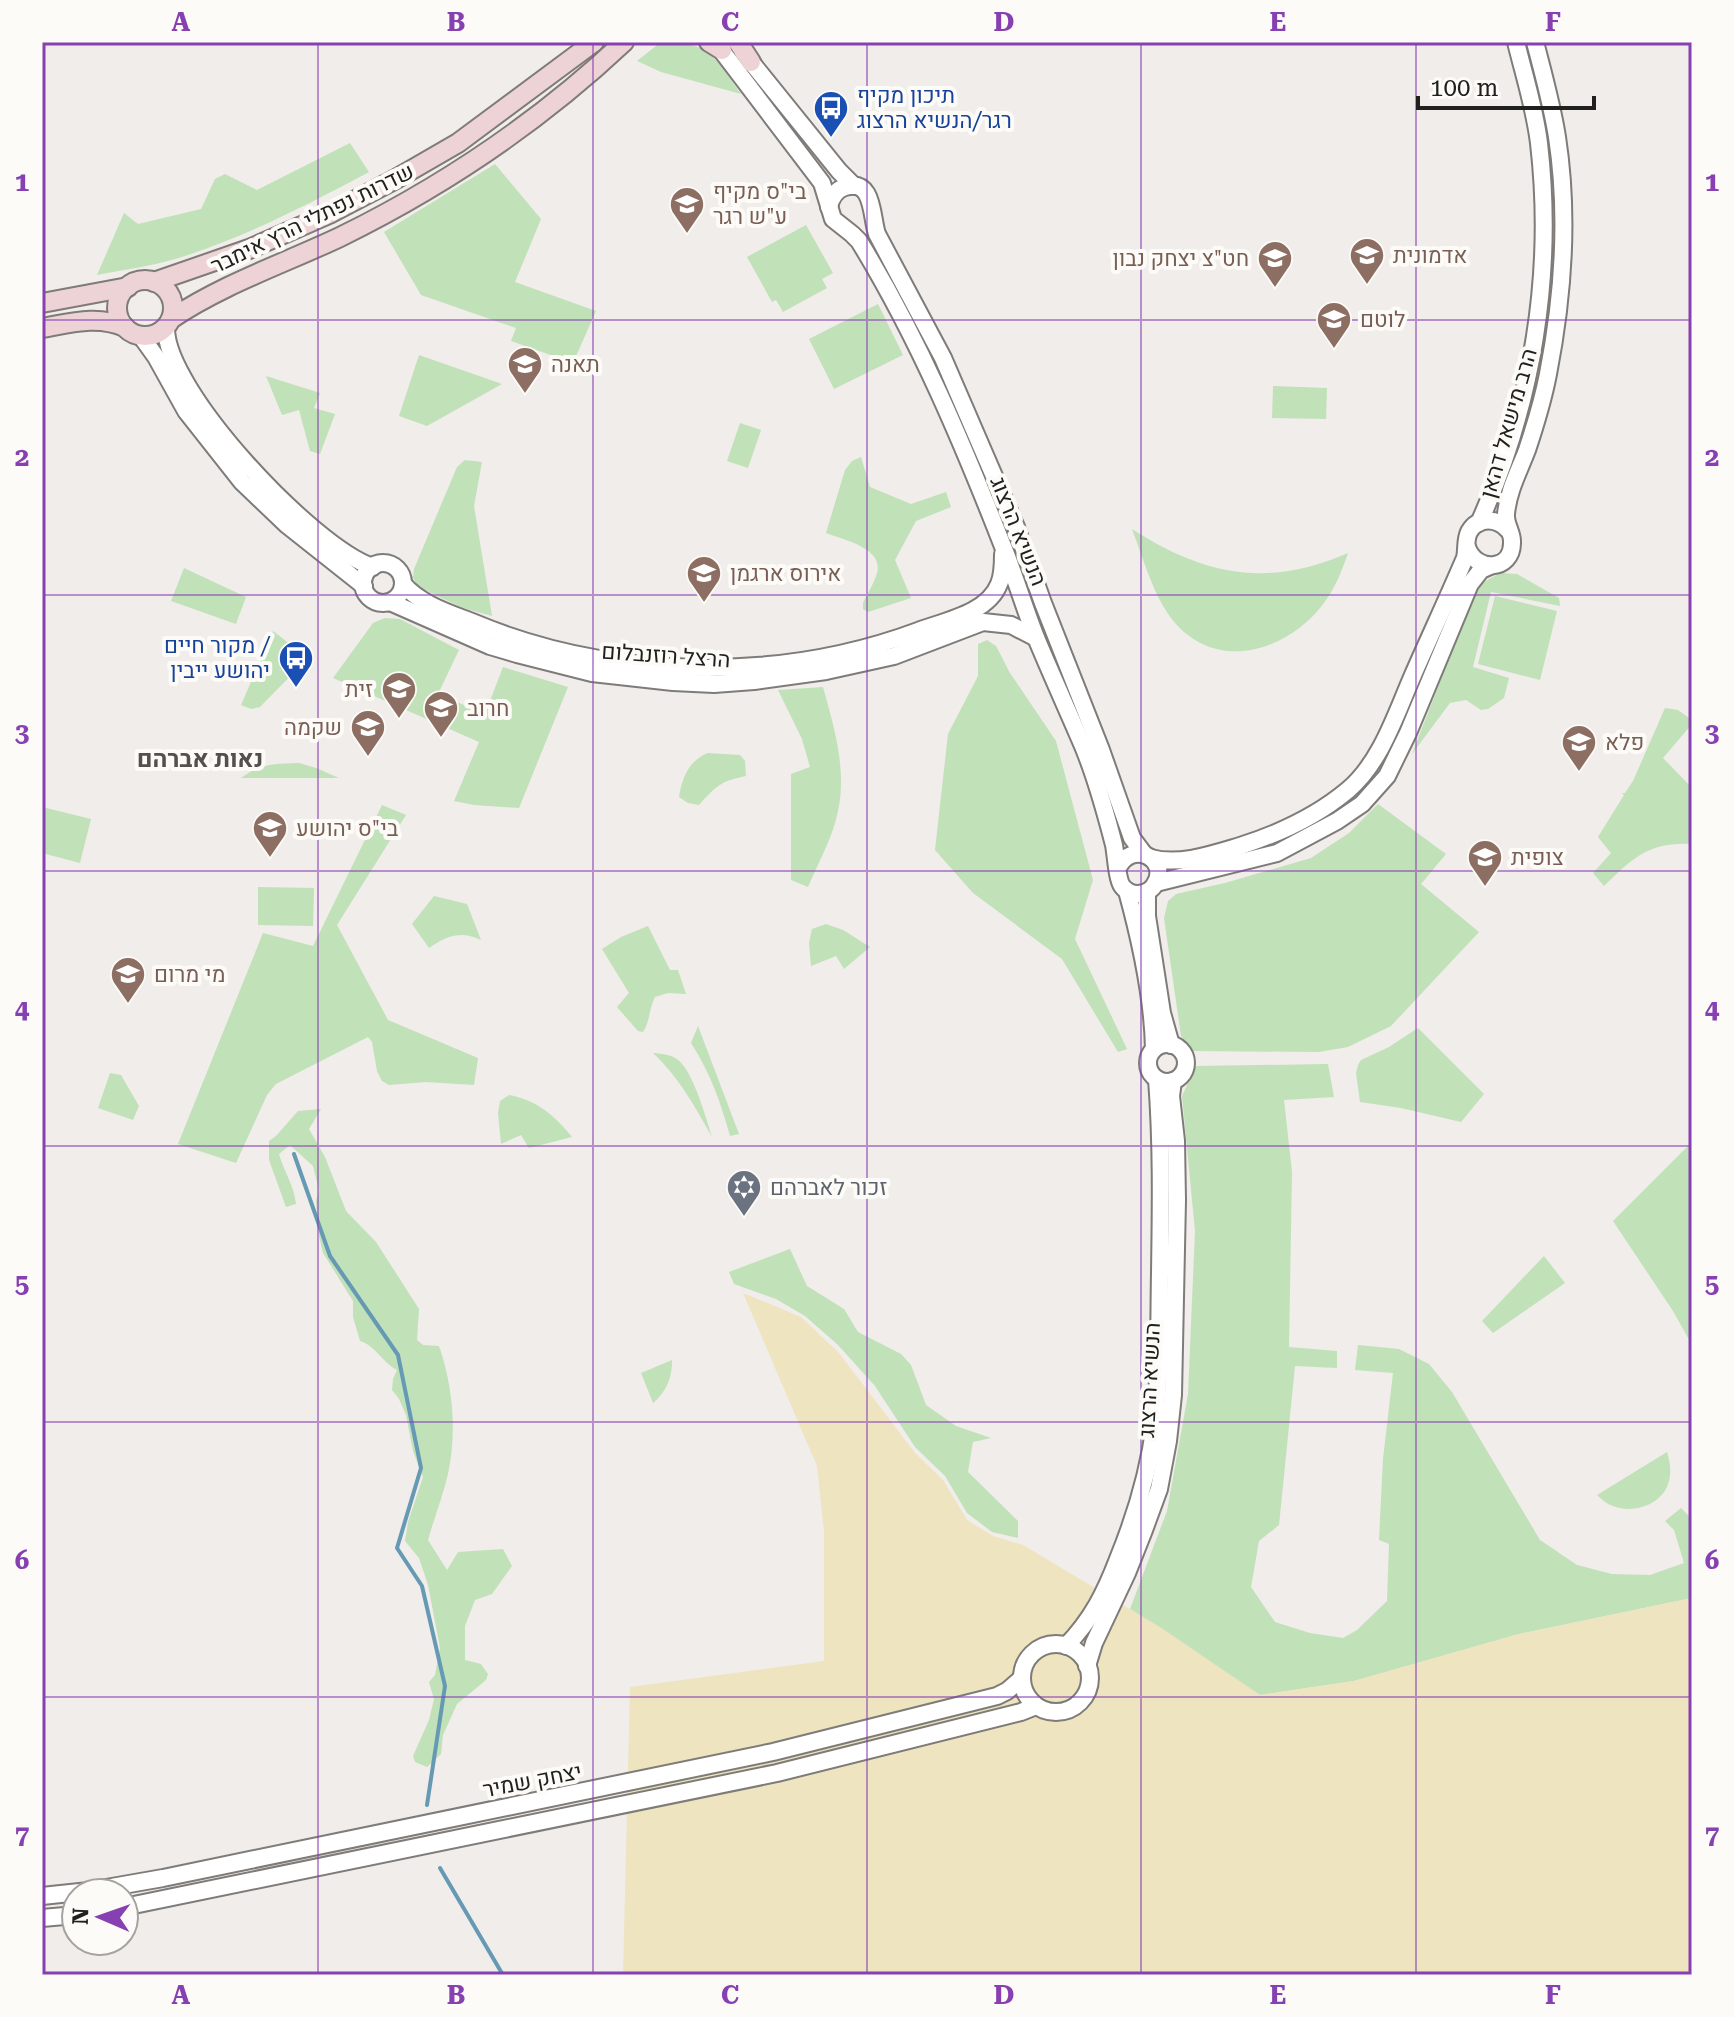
<svg xmlns="http://www.w3.org/2000/svg" width="1734" height="2017" viewBox="0 0 1734 2017" font-family="'Roboto Serif',Heebo,serif">
  <style>
    .green { fill: #c1e1b9 }
    .sand { fill: #eee4bf }
    .lines { fill: none; stroke-linecap: round; stroke-linejoin: round }
    .stream { stroke: #669ab4; stroke-width: 4 }
    .tertiary-casing { stroke: #7e7b78; stroke-width: 20 }
    .secondary-casing { stroke: #7e7b78; stroke-width: 22 }
    .tertiary { stroke: #fff; stroke-width: 16 }
    .secondary { stroke: #eed3d6; stroke-width: 18 }
    .grid { fill: none; stroke: #8740b2; stroke-width: 2; stroke-opacity: 0.55 }
    .labels { text-anchor: middle; stroke-width: 8; stroke-linejoin: round; paint-order: stroke }
    .transit-label { font-size: 22px; fill: #164399; stroke: #fdfbf7; text-anchor: start }
    .education-label { font-size: 22px; fill: #785e54; stroke: #fdfbf7; text-anchor: start }
    .street-label { font-size: 22px; fill: #20201e; stroke: #fdfbf7 }
    .worship-label { font-size: 22px; fill: #5b616d; stroke: #fdfbf7; text-anchor: start }
    .neighbourhood-label { font-size: 24px; font-weight: bold; fill: #53504e; stroke: #fdfbf7 }
    .neatline { fill: none; stroke: #8740b2; stroke-width: 3 }
    .grid-label { font-size: 26px; text-anchor: middle; font-weight: bold; fill: #8740b2 }
  </style>
  <rect width="100%" height="100%" fill="#f0edea"/>
  <g class="green">
    <path d="M661,42C711,42 714,57 741,94L661,72L637,61Z"/>
    <path d="M350,143L369,172C311,203 251,234 188,255C159,265 128,269 97,275L124,213L138,224L201,209L215,179L225,174L257,190Z"/>
    <path d="M495,164L541,219L515,282L596,311L573,363L511,341L516,328L421,295L384,232Z"/>
    <path d="M806,225L833,273L822,279L827,288L783,312L776,300L772,302L747,257Z"/>
    <path d="M878,304L903,355L834,389L809,339Z"/>
    <path d="M419,355L502,384L427,426L399,416Z"/>
    <path d="M266,376L320,393L314,408L335,414L320,454L310,451L299,410L282,415Z"/>
    <path d="M1273,386L1327,388L1326,419L1272,418Z"/>
    <path d="M740,423L761,430L748,468L727,461Z"/>
    <path d="M861,457L870,487L911,504L946,492L951,507L916,521L895,560L911,598L868,612L863,609V603C867,594 874,584 877,573C884,548 844,540 826,533L845,470L852,461Z"/>
    <path d="M465,460L482,462L474,506L492,616L463,608L417,586L413,578L414,569L457,467Z"/>
    <path d="M1132,529C1205,576 1268,588 1348,553C1342,571 1335,588 1324,603C1289,650 1220,673 1176,624C1154,599 1144,560 1132,529Z"/>
    <path d="M184,568L246,597L236,624L171,601Z"/>
    <path d="M1500,573L1517,574L1559,598L1560,606L1491,592L1473,667L1509,678L1504,698L1488,709L1481,710L1466,700L1450,703L1412,754L1473,597L1482,583Z"/>
    <path d="M1495,596L1557,611L1540,680L1478,664Z"/>
    <path d="M385,618L400,619L459,650L438,694L485,714L503,667L568,687L519,808L474,805L454,801L479,742L333,678L373,623Z"/>
    <path d="M273,631L308,658L260,707L251,709L241,705Z"/>
    <path d="M987,640L996,646L1010,673L1056,741L1093,880L1075,939L1127,1049L1118,1052L1062,959L973,893L935,850L948,734L978,676V644Z"/>
    <path d="M823,687C834,727 847,769 838,811C833,837 818,863 808,887L791,880V774L810,767L802,739L778,690Z"/>
    <path d="M1665,708L1678,710L1692,720V724L1663,758L1692,788V844C1649,842 1634,857 1604,886L1593,873L1611,853L1598,837L1624,795L1622,793H1625L1633,781Z"/>
    <path d="M708,753L740,755L745,761L746,776C721,781 716,786 699,805L688,803L679,797C682,778 689,760 708,753Z"/>
    <path d="M299,763L316,768L339,778H241C261,763 275,764 299,763Z"/>
    <path d="M1378,804L1446,854L1421,884L1479,932L1391,1026L1348,1047L1319,1052L1193,1051L1181,1036L1164,918L1168,901L1176,894L1225,883L1311,858L1349,833Z"/>
    <path d="M382,805L406,815L337,925L388,1020L478,1058L474,1085L426,1082L389,1085L382,1081L377,1071L372,1042L368,1037L276,1084L267,1095L236,1163L178,1144L263,933L313,946Z"/>
    <path d="M42,807L91,819L80,863L42,853Z"/>
    <path d="M258,887L314,888L313,926L258,925Z"/>
    <path d="M434,896L467,904L481,940C461,930 446,936 429,948L412,924Z"/>
    <path d="M826,924L843,930L870,947L844,969L836,956L811,966L809,943L812,929Z"/>
    <path d="M648,926L670,970H678L686,994L668,993L655,997C649,1008 650,1022 643,1032L638,1031L617,1007L629,993L602,949L621,937Z"/>
    <path d="M698,1026L739,1134L730,1136C721,1103 710,1072 691,1043Z"/>
    <path d="M1418,1028L1484,1094L1461,1122L1401,1108L1360,1102L1356,1073L1358,1065L1361,1060L1389,1047Z"/>
    <path d="M653,1053C662,1054 671,1054 678,1060C693,1071 706,1118 712,1137C695,1107 679,1077 653,1053Z"/>
    <path d="M1328,1064L1334,1097L1284,1100L1292,1172L1289,1347L1337,1351V1368L1295,1366L1279,1525L1259,1541L1251,1587L1275,1622L1310,1633L1343,1638L1357,1630L1387,1601L1389,1544L1379,1540L1383,1459L1393,1373L1355,1370L1358,1345L1399,1349L1429,1364L1452,1392L1540,1540L1577,1565L1612,1574L1650,1575L1684,1563L1674,1530L1665,1521L1681,1508L1692,1519V1598L1519,1634L1354,1681L1260,1695L1130,1609L1167,1511L1188,1394L1195,1231L1182,1096L1196,1066Z"/>
    <path d="M110,1073L121,1075L139,1106L133,1120L98,1108Z"/>
    <path d="M509,1095C537,1100 555,1116 572,1137L529,1148L521,1135L501,1144L498,1113L500,1101Z"/>
    <path d="M321,1109L309,1129L325,1157L346,1211L376,1242L419,1309L417,1340L423,1345L439,1346C453,1386 457,1432 448,1474C443,1496 434,1518 428,1540L447,1570L458,1552L503,1549L512,1566L492,1594L475,1600L465,1626V1660L481,1664L488,1674L486,1680L457,1704L443,1735L441,1754L427,1767L415,1762L413,1756L429,1720L434,1699L429,1682L435,1675L440,1648L428,1585L419,1558L405,1541L408,1522L423,1477L413,1451L406,1415L399,1399L392,1390L393,1379L397,1370C381,1361 376,1346 360,1341L353,1317V1301L323,1253L319,1236L316,1201L319,1190L313,1166L290,1145L279,1154C284,1172 294,1185 296,1204L286,1207L269,1160V1141L276,1136L298,1111Z"/>
    <path d="M1692,1142V1345L1673,1311L1613,1221Z"/>
    <path d="M790,1249L807,1286L844,1309L858,1332L901,1354L911,1365L926,1405L956,1426L991,1438L973,1442L968,1472L1018,1521V1538L992,1532L967,1513L945,1476L915,1447L875,1386L838,1345L805,1316L776,1299L734,1284L729,1272Z"/>
    <path d="M1544,1256L1565,1283L1493,1333L1482,1321Z"/>
    <path d="M672,1360C672,1378 667,1391 653,1403L641,1373Z"/>
    <path d="M1667,1452C1670,1462 1672,1473 1668,1484C1661,1505 1633,1514 1613,1506C1607,1504 1602,1500 1597,1495Z"/>
  </g>
  <path class="sand" d="M743,1293L801,1317L839,1353L915,1453L943,1480L967,1520L993,1536L1023,1545L1160,1627L1260,1695L1354,1681L1519,1634L1692,1598V1975H623L630,1687L824,1661V1531L817,1466Z"/>
  <g class="lines">
    <g class="stream">
      <path d="M294,1154L330,1256L398,1355L421,1468L397,1548L422,1586L445,1686L427,1805"/>
      <path d="M440,1868L503,1975"/>
    </g>
    <g class="tertiary-casing">
      <g id="tertiary">
        <path d="M715,42L822,183L833,219L852,234L859,241C918,337 963,444 1004,549C1016,579 1025,610 1037,640C1052,676 1068,711 1083,746C1095,775 1106,814 1114,845C1116,855 1117,879 1122,886C1131,898 1150,896 1156,882C1168,858 1131,840 1118,868"/>
        <path d="M743,52L839,171L854,186"/>
        <path d="M829,207C831,198 835,190 845,187C874,178 871,216 877,234L943,358L1016,527L1043,603L1101,750L1132,838L1144,854"/>
        <path d="M166,327C164,390 314,548 373,567"/>
        <path d="M141,336L156,357L186,411L242,482L287,525L364,586"/>
        <path d="M1479,523C1533,404 1554,273 1539,143C1535,109 1524,75 1516,42"/>
        <path d="M1467,547C1476,573 1512,571 1512,543C1513,533 1505,525 1506,514C1508,491 1519,471 1527,450C1535,426 1543,400 1548,374C1563,297 1569,215 1557,137C1552,105 1543,73 1535,42"/>
        <circle cx="383" cy="583" r="20"/>
        <path d="M403,584C420,604 449,613 472,622C610,680 778,683 918,631C945,621 988,613 999,584C1003,575 1003,564 1003,554"/>
        <path d="M390,602L490,646L517,654L592,673L673,682L714,684L754,681L826,671L894,656L983,622L1011,625L1036,638"/>
        <path d="M1151,858C1179,866 1213,854 1240,846C1278,834 1317,816 1348,790C1381,762 1396,714 1413,675C1430,636 1448,598 1465,558C1467,550 1465,540 1469,532C1478,516 1498,518 1508,530"/>
        <path d="M1156,883L1277,853L1337,821L1362,804L1387,776L1408,733L1470,584L1481,570L1490,566"/>
        <path d="M1127,891C1141,942 1153,997 1154,1049"/>
        <path d="M1147,892V916L1162,1013L1171,1045"/>
        <circle cx="1167" cy="1063" r="19"/>
        <circle cx="1056" cy="1678" r="34"/>
        <path d="M1066,1646C1092,1619 1105,1593 1118,1559C1136,1515 1149,1471 1155,1424C1160,1374 1159,1323 1160,1273C1161,1208 1162,1144 1157,1079"/>
        <path d="M1087,1666L1094,1643L1127,1573L1144,1530L1159,1489L1168,1441L1173,1395L1177,1200L1176,1141L1171,1096L1173,1081"/>
        <path d="M42,1896L89,1891L163,1878L773,1752L997,1696L1007,1691L1022,1678"/>
        <path d="M124,1907L777,1773L1021,1712L1036,1706"/>
        <path d="M42,1918L76,1915"/>
      </g>
    </g>
    <g class="secondary-casing">
      <g id="secondary">
        <path d="M709,42L722,50"/>
        <path d="M738,42L751,62"/>
        <circle cx="145" cy="308" r="28"/>
        <path d="M154,282L249,249L329,214L394,180L458,143L594,42"/>
        <path d="M42,303L128,287"/>
        <path d="M171,319C223,284 283,264 340,237C444,186 540,121 624,42"/>
        <path d="M42,328C71,323 97,315 125,327"/>
      </g>
    </g>
    <use href="#tertiary" class="tertiary"/>
    <use href="#secondary" class="secondary"/>
  </g>
  <path class="grid" d="M318,42V1975M593,42V1975M867,42V1975M1141,42V1975M1416,42V1975M42,320H1692M42,595H1692M42,871H1692M42,1146H1692M42,1422H1692M42,1697H1692"/>
  <defs>
    <g id="bus-pin" transform="scale(1.8)"><path d="M0 17L-7.5 6A9.5 9.5 0 1 1 7.5 6Z" fill="#1a4fb4" stroke="#fdfbf7"/><path d="M-5-6H5V4H4V6H2V4H-2V6H-4V4H-5ZM-3.5-4V0h7V-4ZM-3.5 1.2v1.5H-2V1.2ZM2 1.2v1.5H3.5V1.2Z" fill="#fff"/></g>
    <g id="school-pin" transform="scale(1.8)"><path d="M0 17L-7.5 6A9.5 9.5 0 1 1 7.5 6Z" fill="#8d6e63" stroke="#fdfbf7"/><path d="M0-5L7-2L0 1L-7-2ZM-4 1L0 2.5L4 1V4Q0 6-4 4Z" fill="#fff"/></g>
    <g id="synagogue-pin" transform="scale(1.8)"><path d="M0 17L-7.5 6A9.5 9.5 0 1 1 7.5 6Z" fill="#6b7280" stroke="#fdfbf7"/><path d="M0-6.5L5.6 3.2H-5.6ZM0 6.5L5.6-3.2H-5.6Z" fill="#fff"/></g>
  </defs>
  <g fill-rule="evenodd">
    <use href="#bus-pin" x="831" y="108"/>
    <use href="#school-pin" x="687" y="204"/>
    <use href="#school-pin" x="1367" y="255"/>
    <use href="#school-pin" x="1275" y="258"/>
    <use href="#school-pin" x="1334" y="319"/>
    <use href="#school-pin" x="525" y="364"/>
    <use href="#school-pin" x="704" y="573"/>
    <use href="#bus-pin" x="296" y="658"/>
    <use href="#school-pin" x="399" y="689"/>
    <use href="#school-pin" x="441" y="708"/>
    <use href="#school-pin" x="368" y="727"/>
    <use href="#school-pin" x="1579" y="742"/>
    <use href="#school-pin" x="270" y="828"/>
    <use href="#school-pin" x="1485" y="857"/>
    <use href="#school-pin" x="128" y="974"/>
    <use href="#synagogue-pin" x="744" y="1187"/>
  </g>
  <g class="labels">
    <g class="transit-label">
      <text x="857" y="103">תיכון מקיף<tspan x="857" dy="25">רגר/הנשיא הרצוג</tspan></text>
      <text x="270" y="653" text-anchor="end">מקור חיים /<tspan x="270" dy="25">יהושע ייבין</tspan></text>
    </g>
    <g class="education-label">
      <text x="713" y="199">בי"ס מקיף<tspan x="713" dy="25">ע"ש רגר</tspan></text>
      <text x="1393" y="263">אדמונית</text>
      <text x="1249" y="266" text-anchor="end">חט"צ יצחק נבון</text>
      <text x="1360" y="327">לוטם</text>
      <text x="551" y="372">תאנה</text>
      <text x="730" y="581">אירוס ארגמן</text>
      <text x="373" y="697" text-anchor="end">זית</text>
      <text x="467" y="716">חרוב</text>
      <text x="342" y="735" text-anchor="end">שקמה</text>
      <text x="1605" y="750">פלא</text>
      <text x="296" y="836">בי"ס יהושע</text>
      <text x="1511" y="865">צופית</text>
      <text x="154" y="982">מי מרום</text>
    </g>
    <g class="street-label">
      <text transform="translate(312 218) rotate(-26)" y="8">שדרות נפתלי הרץ אימבר</text>
      <text transform="translate(1508 423) rotate(-74)" y="8">הרב מישאל דהאן</text>
      <text transform="translate(1019 531) rotate(68)" y="8">הנשיא הרצוג</text>
      <text transform="translate(666 655) rotate(4)" y="8">הרצל רוזנבלום</text>
      <text transform="translate(1149 1380) rotate(-87)" y="8">הנשיא הרצוג</text>
      <text transform="translate(532 1780) rotate(-11)" y="8">יצחק שמיר</text>
    </g>
    <g class="worship-label">
      <text x="770" y="1195">זכור לאברהם</text>
    </g>
    <g class="neighbourhood-label">
      <text x="200" y="767">נאות אברהם</text>
    </g>
  </g>
  <rect width="1734" height="2017" fill="none" stroke="#fdfbf7" stroke-width="88"/>
  <g transform="translate(100 1917) rotate(272)"><circle r="38" fill="#fdfbf7" stroke="#a5a3a0" stroke-width="2"/>
  <path d="M0-6L14 30L0 20L-14 30Z" fill="#8740b2"/>
  <text y="-12" font-size="22" font-weight="bold" text-anchor="middle" fill="#20201e">N</text>
  </g>
  <path d="M1418 96v12h176v-12" fill="none" stroke="#20201e" stroke-width="4"/>
  <text x="1430" y="96" font-size="24" fill="#20201e" stroke="#fdfbf7" stroke-width="6" paint-order="stroke">100 m</text>
  <rect x="44" y="44" width="1646" height="1929" class="neatline"/>
  <g class="grid-label">
    <text x="181" y="31">A</text>
    <text x="456" y="31">B</text>
    <text x="730" y="31">C</text>
    <text x="1004" y="31">D</text>
    <text x="1278" y="31">E</text>
    <text x="1553" y="31">F</text>
    <text x="22" y="191">1</text>
    <text x="1712" y="191">1</text>
    <text x="22" y="466">2</text>
    <text x="1712" y="466">2</text>
    <text x="22" y="742">3</text>
    <text x="1712" y="742">3</text>
    <text x="22" y="1018">4</text>
    <text x="1712" y="1018">4</text>
    <text x="22" y="1293">5</text>
    <text x="1712" y="1293">5</text>
    <text x="22" y="1569">6</text>
    <text x="1712" y="1569">6</text>
    <text x="22" y="1844">7</text>
    <text x="1712" y="1844">7</text>
    <text x="181" y="2004">A</text>
    <text x="456" y="2004">B</text>
    <text x="730" y="2004">C</text>
    <text x="1004" y="2004">D</text>
    <text x="1278" y="2004">E</text>
    <text x="1553" y="2004">F</text>
  </g>
</svg>
